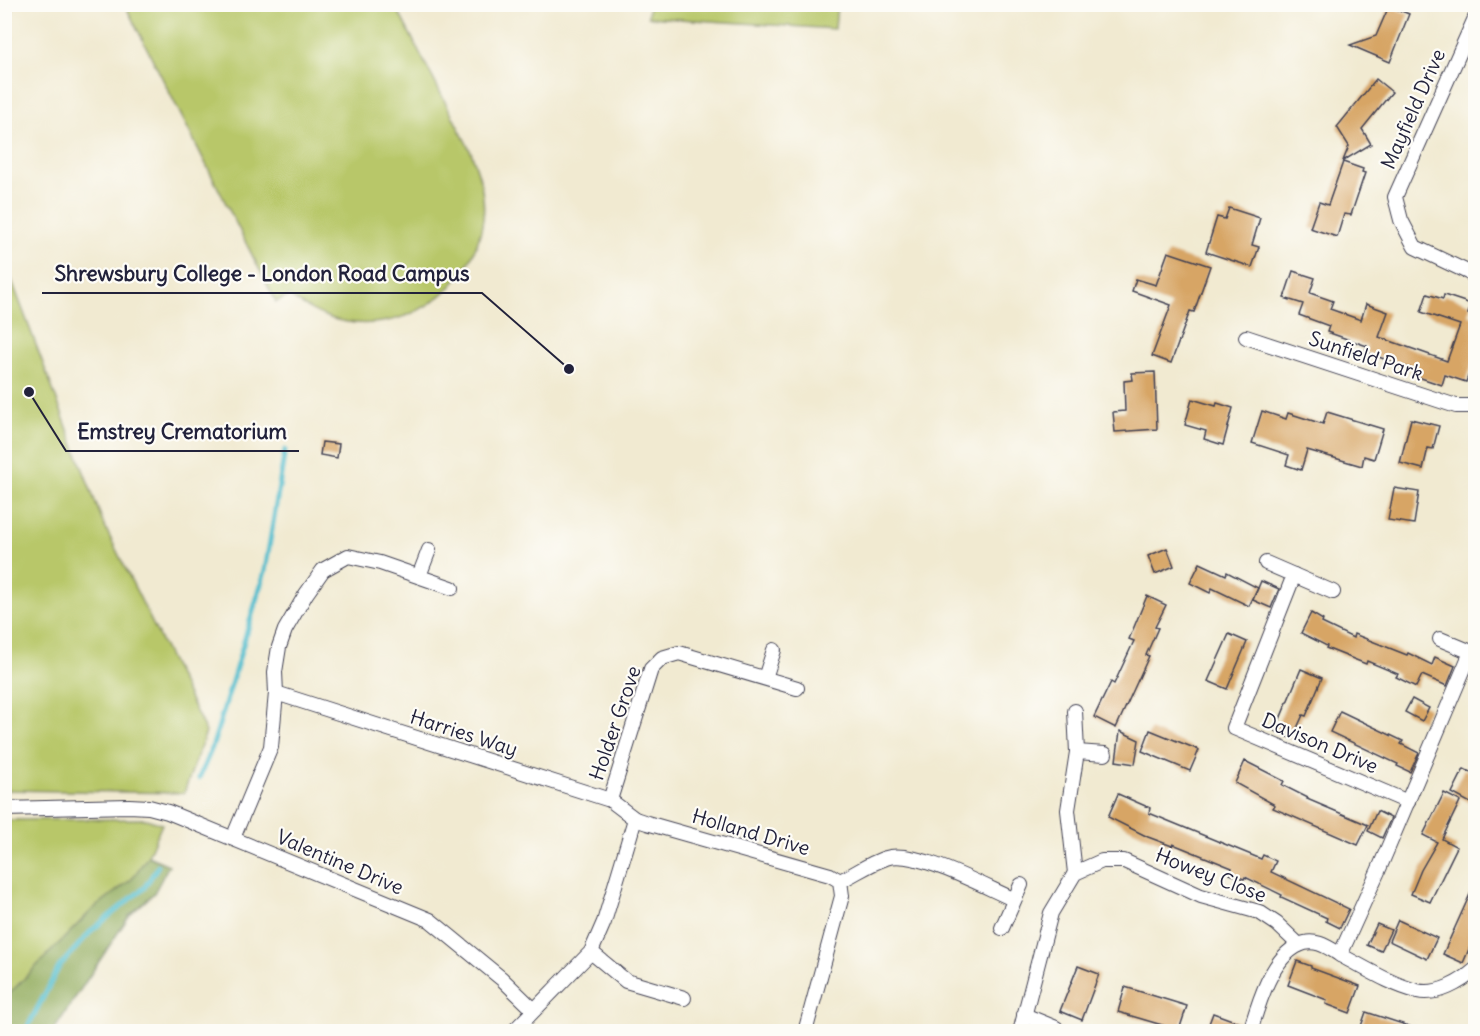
<svg xmlns="http://www.w3.org/2000/svg" width="1480" height="1036" viewBox="0 0 1480 1036" font-family="Delius,sans-serif">
  <style>
    .green { fill: #b8c769; stroke: #6d7452; stroke-width: 1.5 }
    .forest { fill: #92ac5d; stroke: #5a674c; stroke-width: 1.5 }
    .lines { fill: none; stroke-linecap: round; stroke-linejoin: round }
    .stream { stroke: #53bece; stroke-width: 5 }
    .building { fill: #d7a565 }
    .minor-casing { stroke: #414052; stroke-width: 16 }
    .minor { stroke: #fff; stroke-width: 14 }
    .labels { text-anchor: middle; stroke-width: 4.5; stroke-linejoin: round; paint-order: stroke }
    .street-label { font-size: 20px; fill: #22223b; stroke: #fdfcf7 }
    .leader { fill: none; stroke: #22223b; stroke-width: 2 }
    .callout-dot { fill: #22223b; stroke: #fdfcf7; stroke-width: 2 }
    .callout-label { font-size: 21px; text-anchor: middle; font-weight: bold; fill: #22223b; stroke: #fdfcf7; stroke-width: 4.5; stroke-linejoin: round; paint-order: stroke }
  </style>
  <rect width="100%" height="100%" fill="#fdfcf7"/>
  <filter id="ink" filterUnits="userSpaceOnUse"><feTurbulence type="fractalNoise" baseFrequency=".0167" numOctaves="2"/><feDisplacementMap in="SourceGraphic" scale="12" xChannelSelector="R" yChannelSelector="G"/><feConvolveMatrix kernelMatrix="1 2 1 2 8 2 1 2 1" color-interpolation-filters="sRGB"/></filter>
  <filter id="wash" filterUnits="userSpaceOnUse"><feTurbulence type="fractalNoise" baseFrequency=".008" numOctaves="4" result="noise"/><feDisplacementMap in="SourceGraphic" scale="24" xChannelSelector="R" yChannelSelector="G"/><feGaussianBlur stdDeviation="1.35" result="paint"/><feColorMatrix in="noise" values="0 0 0 0 0 0 0 0 0 0 0 0 0 0 0 0 0 1.4 0 .05"/><feComposite in="paint" operator="in"/></filter>
  <g filter="url(#wash)">
    <rect width="100%" height="100%" fill="#f1ead1"/>
    <g class="green">
      <path d="M5,4L13,5L5,54L4,5Z"/>
      <path d="M125,5H395L471,152C479,174 486,195 483,219C474,292 399,340 330,318C315,313 302,305 289,296L276,302Z"/>
      <path d="M649,5V4L837,5L835,29L648,17Z"/>
      <path d="M4,260L104,525L206,732L184,793L5,790Z"/>
      <path d="M146,819L162,824L148,856L132,879L93,909L5,998V820Z"/>
    </g>
    <path class="forest" d="M148,856L169,865L154,893L129,916L54,1030L5,1031V998L93,909L132,879Z"/>
    <g class="lines">
      <g class="stream">
        <path d="M199,778L213,745L265,571L285,450"/>
        <path d="M25,1032L59,967L92,930L144,888L158,866"/>
      </g>
    </g>
    <g id="blocks">
      <g class="building">
        <path d="M1389,6L1409,14L1390,62L1350,45L1376,36Z"/>
        <path d="M1376,79L1392,92L1362,129L1371,144L1343,161L1349,146L1337,127Z"/>
        <path d="M1343,162L1363,169L1362,172L1365,173L1351,215L1344,214L1337,237L1310,228L1319,202L1328,205Z"/>
        <path d="M1229,208L1260,218L1252,245L1259,247L1252,267L1206,252L1217,217L1225,219Z"/>
        <path d="M1168,252L1210,266L1194,312L1190,311L1171,363L1152,356L1171,305L1132,291L1136,279L1156,285Z"/>
        <path d="M1293,271L1315,278L1310,293L1333,301L1330,309L1361,320L1366,304L1388,312L1379,337L1447,361L1460,325L1421,312L1427,294L1443,299L1444,295L1471,304L1468,314L1476,317V355L1466,382L1445,375L1442,385L1415,376L1417,371L1365,352L1367,346L1327,332L1329,326L1299,315L1303,304L1284,298Z"/>
        <path d="M1155,372L1157,429L1115,432L1113,412L1125,411L1124,381L1133,380L1132,373Z"/>
        <path d="M1192,399L1216,406L1217,403L1233,408L1223,445L1204,439L1206,431L1185,425Z"/>
        <path d="M1262,411L1286,419L1288,413L1323,424L1327,412L1383,429L1374,459L1364,456L1362,466L1307,450L1301,470L1286,465L1289,455L1252,443Z"/>
        <path d="M1411,419L1439,426L1433,449L1428,448L1423,469L1400,463Z"/>
        <path d="M322,442L339,444L337,458L320,455Z"/>
        <path d="M1394,488L1419,492L1414,524L1388,520Z"/>
        <path d="M1167,548L1174,566L1155,574L1148,556Z"/>
        <path d="M1200,563L1226,575L1227,572L1258,588L1249,606L1212,588L1210,593L1190,583Z"/>
        <path d="M1261,581L1279,589L1271,608L1253,600Z"/>
        <path d="M1147,596L1166,605L1155,627L1158,628L1146,655L1149,656L1116,728L1094,717L1111,682L1114,684L1134,641L1129,639Z"/>
        <path d="M1311,613L1323,620L1322,623L1353,638L1354,634L1407,655L1408,653L1432,665L1435,657L1455,666L1447,686L1422,675L1416,687L1396,677L1398,674L1367,661L1366,664L1326,648L1327,646L1301,633Z"/>
        <path d="M1229,634L1247,642L1227,689L1208,681Z"/>
        <path d="M1301,669L1322,678L1306,716L1303,715L1292,739L1275,731Z"/>
        <path d="M1412,699L1429,708L1422,721L1405,712Z"/>
        <path d="M1340,711L1403,741L1401,744L1419,753L1410,772L1397,766L1398,764L1330,732Z"/>
        <path d="M1150,730L1199,750L1190,771L1142,751Z"/>
        <path d="M1120,731L1139,740L1135,764L1116,761Z"/>
        <path d="M1245,761L1284,781L1282,785L1308,798L1307,799L1368,825L1358,845L1273,808L1275,805L1235,783Z"/>
        <path d="M1464,769L1476,775V806L1452,793Z"/>
        <path d="M1444,793L1460,801L1442,839L1457,847L1430,902L1411,894L1421,870L1437,842L1423,835Z"/>
        <path d="M1118,794L1150,808L1149,813L1261,859L1263,855L1276,861L1271,872L1349,909L1340,928L1326,921L1327,918L1281,897L1282,895L1245,877L1244,879L1230,874L1232,868L1173,844L1172,846L1148,837L1108,817Z"/>
        <path d="M1377,811L1391,818L1382,838L1368,831Z"/>
        <path d="M1476,881V933L1463,963L1443,954Z"/>
        <path d="M1398,920L1437,938L1427,959L1389,941Z"/>
        <path d="M1377,924L1391,930L1381,951L1367,945Z"/>
        <path d="M1297,961L1311,966V968L1360,986L1350,1013L1326,1004L1327,1000L1288,985Z"/>
        <path d="M1078,966L1099,974L1082,1020L1060,1011Z"/>
        <path d="M1125,987L1187,1006L1179,1030L1118,1012Z"/>
        <path d="M1366,1012L1418,1029V1032H1359Z"/>
        <path d="M1213,1013L1243,1024L1241,1032H1215L1207,1029Z"/>
      </g>
    </g>
  </g>
  <g filter="url(#ink)">
    <use href="#blocks" fill-opacity="0" stroke="#414052" stroke-width="1.5"/>
    <g class="lines">
      <g class="minor-casing">
        <g id="minor">
          <path d="M1476,16L1395,197L1401,220L1415,247L1476,276"/>
          <path d="M1246,337L1456,406H1476"/>
          <path d="M1266,563L1333,592"/>
          <path d="M1294,575L1234,728L1408,802"/>
          <path d="M419,576L429,550"/>
          <path d="M1440,639L1476,654"/>
          <path d="M765,678L774,650"/>
          <path d="M276,693L610,800L635,819L647,823L830,875L840,881L842,896L805,1032"/>
          <path d="M1075,711L1077,752L1068,810L1075,873"/>
          <path d="M1077,752L1105,754"/>
          <path d="M610,800L651,669L662,658L679,653L797,688"/>
          <path d="M4,809L129,806L149,807L168,812L430,920L502,979L534,1010"/>
          <path d="M233,838L271,747L276,693L275,672L279,647L285,630L306,594L323,570L348,556L380,563L452,588"/>
          <path d="M840,881C855,874 870,863 886,858C914,848 985,887 1013,899"/>
          <path d="M1002,928L1021,885"/>
          <path d="M591,952L626,981L684,998"/>
          <path d="M1340,955L1379,869L1471,652"/>
          <path d="M1024,1015L1056,1028"/>
          <path d="M513,1032L591,952L604,922L635,819"/>
          <path d="M1020,1032L1051,913L1075,873L1102,861H1124L1201,896L1259,912L1277,924L1299,945"/>
          <path d="M1250,1032C1258,1005 1271,958 1299,945C1315,937 1329,948 1342,956C1365,968 1392,985 1417,991C1438,996 1461,982 1476,969"/>
        </g>
      </g>
      <use href="#minor" class="minor"/>
    </g>
  </g>
  <g class="labels">
    <g class="street-label">
      <text transform="translate(1413 109) rotate(-66)" y="7">Mayfield Drive</text>
      <text transform="translate(1366 356) rotate(18)" y="7">Sunfield Park</text>
      <text transform="translate(615 723) rotate(-71)" y="7">Holder Grove</text>
      <text transform="translate(464 733) rotate(18)" y="7">Harries Way</text>
      <text transform="translate(1320 743) rotate(23)" y="7">Davison Drive</text>
      <text transform="translate(751 832) rotate(16)" y="7">Holland Drive</text>
      <text transform="translate(340 862) rotate(23)" y="7">Valentine Drive</text>
      <text transform="translate(1211 875) rotate(21)" y="7">Howey Close</text>
    </g>
  </g>
  <path class="leader" d="M569 369L482 293H42M29 392L66 451H299"/>
  <g class="callout-dot">
    <circle cx="569" cy="369" r="6"/>
    <circle cx="29" cy="392" r="6"/>
  </g>
  <g class="callout-label">
    <text x="262" y="281">Shrewsbury College - London Road Campus</text>
    <text x="182" y="439">Emstrey Crematorium</text>
  </g>
  <rect width="1480" height="1036" fill="none" stroke="#fdfcf7" stroke-width="24"/>
</svg>
